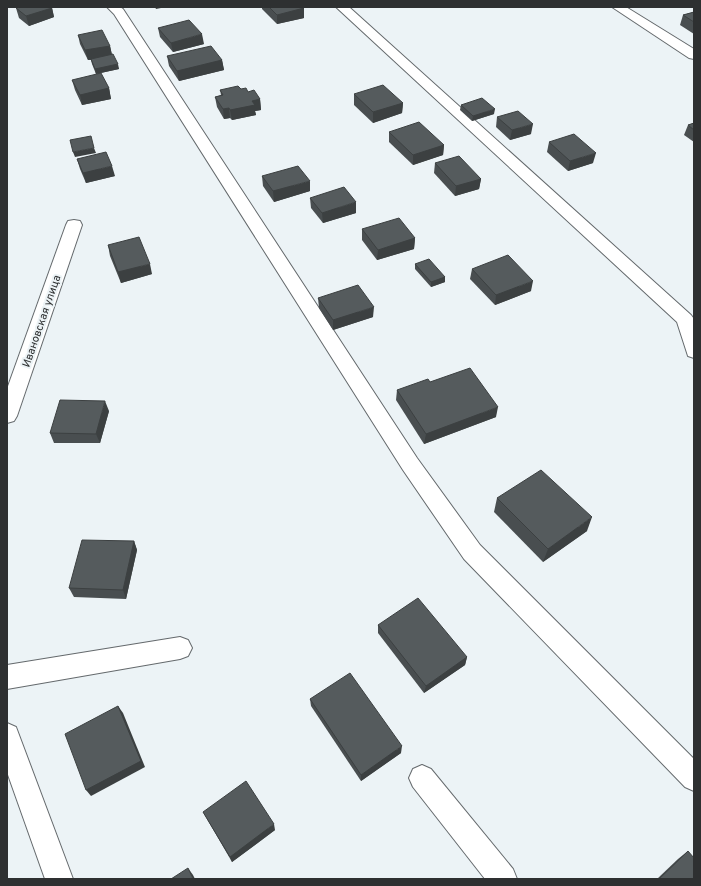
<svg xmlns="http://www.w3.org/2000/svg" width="701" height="886" viewBox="0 0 701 886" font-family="Overpass,sans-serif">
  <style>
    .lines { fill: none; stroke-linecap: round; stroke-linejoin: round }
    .street-casing { stroke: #64696c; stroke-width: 2 }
    .street { fill: #fff; fill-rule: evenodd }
    .wall { fill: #494e50 }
    .shaded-wall { fill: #3c4041 }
    .building { fill: #555b5d; stroke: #3c4041 }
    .labels { text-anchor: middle; stroke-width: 4; stroke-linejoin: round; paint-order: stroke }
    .street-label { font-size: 11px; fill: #2e3031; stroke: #ecf3f6 }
  </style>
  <rect width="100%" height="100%" fill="#ecf3f6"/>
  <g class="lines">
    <g class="street-casing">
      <g id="street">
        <path d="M107,7H120L123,9L417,458L480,545L694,759V791L685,787L464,559L403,470L114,14Z"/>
        <path d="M336,7H349L691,315L694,319V358L688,356L677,322Z"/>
        <path d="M612,7H626L694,49V59L689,58Z"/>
        <path d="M74,220L80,221L82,225L17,416L14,421L7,423V389L66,225L68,221Z"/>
        <path d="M180,637L188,640L192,648L188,656L180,659L7,689V665Z"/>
        <path d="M7,723L16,727L73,879H45L7,772Z"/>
        <path d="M422,765L431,769L513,869L517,879H485L413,787L409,778L413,769Z"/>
      </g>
    </g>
    <use href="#street" class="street"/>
  </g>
  <g class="wall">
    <path d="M262,7H302L304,8V18L277,24L262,9Z"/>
    <path d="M16,8H52L54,17L29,26L19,18Z"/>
    <path d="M694,12V34L680,25L683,15Z"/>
    <path d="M158,28L204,44L173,52L160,37Z"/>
    <path d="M78,35L110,46L112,55L119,69L96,74L92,64L91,60H88L80,44Z"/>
    <path d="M167,56L222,60L224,70L179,81L169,66Z"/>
    <path d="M72,80L109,88L111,99L82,105L75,90Z"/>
    <path d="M241,89L248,92L260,99L261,110L255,111L256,115L232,120L230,118L224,119L217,107L215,97L221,95L220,90Z"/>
    <path d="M354,94L403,103L402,113L373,123L354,105Z"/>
    <path d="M461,105L494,114L472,121L460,110Z"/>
    <path d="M497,117L531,134L510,140L496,127Z"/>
    <path d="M694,123V142L684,135L688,125Z"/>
    <path d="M389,132L444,145L443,155L413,165L389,142Z"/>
    <path d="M549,142L593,163L568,171L547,152Z"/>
    <path d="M77,159L115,176L86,183L80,169Z"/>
    <path d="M435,163L481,179L479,189L455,196L434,173Z"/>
    <path d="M262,176L310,191L274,202L263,186Z"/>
    <path d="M310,198L356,213L323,223L311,208Z"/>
    <path d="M362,229L415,238L414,249L377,260L362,240Z"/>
    <path d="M108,245L152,274L121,283L110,256Z"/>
    <path d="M415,264L445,277V282L431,287L415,269Z"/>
    <path d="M472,269L531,291L495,305L470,279Z"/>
    <path d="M318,298L373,317L333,330L319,308Z"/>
    <path d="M397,390L496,417L424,444L396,400Z"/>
    <path d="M109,411L100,443H54L50,433Z"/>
    <path d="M497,498L587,531L543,562L494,512Z"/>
    <path d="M134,541L137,550L126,599L74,597L69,588Z"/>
    <path d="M378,625L467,657L465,665L424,693L378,633Z"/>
    <path d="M310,699L401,753L361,781L311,706Z"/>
    <path d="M203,812L275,830L232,862Z"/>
    <path d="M688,851L694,879H657L678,859Z"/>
  </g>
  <g class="shaded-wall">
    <path d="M155,7H166L156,9Z"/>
    <path d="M52,8L54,17L29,26L26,16Z"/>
    <path d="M304,8V18L277,24V15Z"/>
    <path d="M202,34L204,44L173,52L171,43Z"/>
    <path d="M110,46L112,55L88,60L85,50Z"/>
    <path d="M222,60L224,70L179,81L177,71Z"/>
    <path d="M118,64L119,69L96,74L95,69Z"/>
    <path d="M109,88L111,99L82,105L80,95Z"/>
    <path d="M260,99L261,110L255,111L256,115L232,120L230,110L252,101Z"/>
    <path d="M403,103L402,113L373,123V112Z"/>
    <path d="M229,108L230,118L224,119L223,109Z"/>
    <path d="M495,109L494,114L472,121L473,116Z"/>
    <path d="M533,124L531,134L510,140L512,130Z"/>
    <path d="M444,145L443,155L413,165V155Z"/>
    <path d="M94,148L96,153L75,157L73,152Z"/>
    <path d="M596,153L593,163L568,171L570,161Z"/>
    <path d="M112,166L115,176L86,183L83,173Z"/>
    <path d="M481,179L479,189L455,196L456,186Z"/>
    <path d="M310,181V191L274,202L273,191Z"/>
    <path d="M356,202V213L323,223L322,213Z"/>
    <path d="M415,238L414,249L377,260L378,250Z"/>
    <path d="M150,264L152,274L121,283L118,272Z"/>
    <path d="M445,277V282L431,287V282Z"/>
    <path d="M533,281L531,291L495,305L496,295Z"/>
    <path d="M374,307L373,317L333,330V320Z"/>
    <path d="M105,401L109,411L100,443L96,434Z"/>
    <path d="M498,407L496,417L424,444L426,434Z"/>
    <path d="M592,517L587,531L543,562L548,549Z"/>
    <path d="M134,541L137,550L126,599L123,590Z"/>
    <path d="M467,657L465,665L424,693L426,686Z"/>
    <path d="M118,706L123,713L145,767L91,796L86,790Z"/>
    <path d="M402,746L401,753L361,781V775Z"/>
    <path d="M274,824L275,830L232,862L230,857Z"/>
    <path d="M188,868L193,875L195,879H193Z"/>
  </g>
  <g class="building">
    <path d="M19,7H51L52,8L26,16L16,8Z"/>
    <path d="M269,7H302L304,8L277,15Z"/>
    <path d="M694,12V22L683,15Z"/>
    <path d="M189,20L202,34L171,43L158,28Z"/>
    <path d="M102,30L110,46L85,50L78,35Z"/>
    <path d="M211,46L222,60L177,71L167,56Z"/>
    <path d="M113,54L118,64L95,69L91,59Z"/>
    <path d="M101,73L109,88L80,95L72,80Z"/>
    <path d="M383,85L403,103L373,112L354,94Z"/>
    <path d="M238,86L241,89L246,88L248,92L254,90L260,99L252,101L255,105L230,110L229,108L223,109L215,97L223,95L220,90Z"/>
    <path d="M482,98L495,109L473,116L461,105Z"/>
    <path d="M518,111L533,124L512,130L497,117Z"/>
    <path d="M419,122L444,145L413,155L389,132Z"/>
    <path d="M694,123V130L688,125Z"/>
    <path d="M574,134L596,153L570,161L549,142Z"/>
    <path d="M91,136L94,148L73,152L70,140Z"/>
    <path d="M106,152L112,166L83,173L77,159Z"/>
    <path d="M459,156L481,179L456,186L435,163Z"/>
    <path d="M298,166L310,181L273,191L262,176Z"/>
    <path d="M344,187L356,202L322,213L310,198Z"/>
    <path d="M399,218L415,238L378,250L362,229Z"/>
    <path d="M139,237L150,264L118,272L108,245Z"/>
    <path d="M508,255L533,281L496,295L472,269Z"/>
    <path d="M429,259L445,277L431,282L415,264Z"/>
    <path d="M358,285L374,307L333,320L318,298Z"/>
    <path d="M470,368L498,407L426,434L397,390L428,379L430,382Z"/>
    <path d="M60,400L105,401L96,434L50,433Z"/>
    <path d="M541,470L592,517L548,549L497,498Z"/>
    <path d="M82,540L134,541L123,590L69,588Z"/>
    <path d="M418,598L467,657L426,686L378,625Z"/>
    <path d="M350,673L402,746L361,775L310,699Z"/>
    <path d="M118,706L141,761L86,790L65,734Z"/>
    <path d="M246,781L274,824L230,857L203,812Z"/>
    <path d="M688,851L694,858V879H659Z"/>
    <path d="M188,868L193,879H171Z"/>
  </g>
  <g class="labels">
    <g class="street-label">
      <text transform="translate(41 321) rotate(-71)" y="4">Ивановская улица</text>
    </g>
  </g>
  <rect width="701" height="886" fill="none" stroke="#2e3031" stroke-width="16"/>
</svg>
